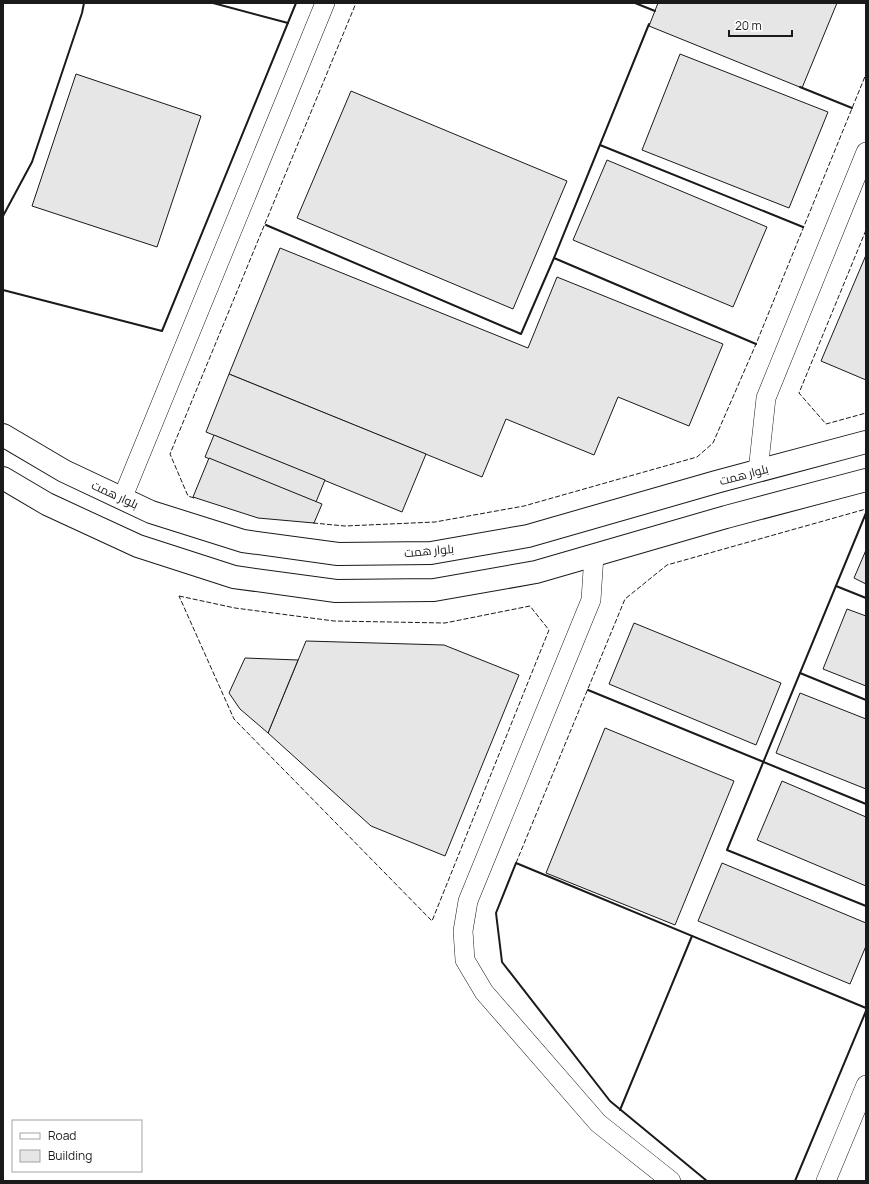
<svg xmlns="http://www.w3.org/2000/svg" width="869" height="1184" viewBox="0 0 869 1184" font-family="Manrope,Cairo,sans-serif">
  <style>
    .building { fill: #e6e6e6; stroke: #1a1a1a }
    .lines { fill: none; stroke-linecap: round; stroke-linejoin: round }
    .street-casing { stroke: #1a1a1a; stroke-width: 20 }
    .secondary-casing { stroke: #1a1a1a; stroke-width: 24 }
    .street { stroke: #fff; stroke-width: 19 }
    .secondary { stroke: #fff; stroke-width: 22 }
    .fence { stroke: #1a1a1a; stroke-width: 1; stroke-dasharray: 5 2; stroke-linecap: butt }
    .wall { stroke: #1a1a1a; stroke-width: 2 }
    .labels { text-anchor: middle; stroke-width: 3; stroke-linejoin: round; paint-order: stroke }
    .street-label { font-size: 12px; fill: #1a1a1a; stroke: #fff }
  </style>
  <rect width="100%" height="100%" fill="#fff"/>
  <g class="building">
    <path d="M658,3H837L802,88L649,26Z"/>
    <path d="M680,54L828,112L789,208L642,150Z"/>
    <path d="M76,74L201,116L157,247L32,206Z"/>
    <path d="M351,91L567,181L513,309L297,218Z"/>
    <path d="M607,160L767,227L733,307L573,240Z"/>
    <path d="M280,248L528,348L557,277L723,344L689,426L618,397L594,455L506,419L482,477L229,374Z"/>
    <path d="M866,255V380L821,361Z"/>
    <path d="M229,374L426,454L402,512L206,432Z"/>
    <path d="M214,435L325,480L316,502L205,457Z"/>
    <path d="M209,458L322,504L314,523L258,518L193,497Z"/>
    <path d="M866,550V584L854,578Z"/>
    <path d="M847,609L866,616V686L823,669Z"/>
    <path d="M634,623L781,683L756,745L609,684Z"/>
    <path d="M306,641L444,645L519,675L445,856L371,826L268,733Z"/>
    <path d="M245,658L298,660L268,733L240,709L229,693Z"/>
    <path d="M800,693L866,719V789L776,753Z"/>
    <path d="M605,728L734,781L675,925L546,873Z"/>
    <path d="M782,781L866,817V886L757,840Z"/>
    <path d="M722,863L866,923V946L850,984L698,921Z"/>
  </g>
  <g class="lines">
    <g class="street-casing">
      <g id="street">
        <path d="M758,471L766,398L866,152"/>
        <path d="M122,499L325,3"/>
        <path d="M594,555L591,600L468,901L463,931L465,960L484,992L598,1123L671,1181"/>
        <path d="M826,1181L866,1085"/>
      </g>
    </g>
    <g class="secondary-casing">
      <g id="secondary">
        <path d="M3,435L64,471L151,512L243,541L338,554L431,553L528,536L716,482L866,442"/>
        <path d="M3,478L47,504L138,546L234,577L336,591L434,590L536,572L726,517L866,480"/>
      </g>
    </g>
    <use href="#street" class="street"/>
    <use href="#secondary" class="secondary"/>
    <g class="fence">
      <path d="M866,230L799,393L826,424L866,413"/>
      <path d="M194,498L188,496L170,454L356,3"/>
      <path d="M313,523L345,526L435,522L524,506L697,457L713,443L756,344L866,74"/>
      <path d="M179,596L235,608L334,621L445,623L530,606L549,630L432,921L234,719Z"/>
      <path d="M516,863L625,599L667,565L866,509"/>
    </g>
    <g class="wall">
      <path d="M213,3L288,23"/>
      <path d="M635,3L655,11"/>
      <path d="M800,87L852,108"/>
      <path d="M600,145L803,227"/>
      <path d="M3,216L32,162L82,13L84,3"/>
      <path d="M266,225L521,334L554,258L756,344"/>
      <path d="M554,258L649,24"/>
      <path d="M3,290L162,331L296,3"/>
      <path d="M866,513L727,850L866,906"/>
      <path d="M836,586L866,598"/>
      <path d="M800,673L866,700"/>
      <path d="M588,690L866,804"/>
      <path d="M620,1110L692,936"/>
      <path d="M707,1181L610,1101L502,962L496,913L516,863L866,1008"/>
      <path d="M795,1181L866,1011"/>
    </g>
  </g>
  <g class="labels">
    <g class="street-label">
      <text transform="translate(744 475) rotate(-15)" y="4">بلوار همت</text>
      <text transform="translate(115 495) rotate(25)" y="4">بلوار همت</text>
      <text transform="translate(429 551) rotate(-5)" y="4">بلوار همت</text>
    </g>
  </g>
  <rect width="869" height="1184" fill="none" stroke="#1a1a1a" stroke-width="8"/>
  <rect x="12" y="1120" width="130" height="52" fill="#ffffff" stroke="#a3a3a3"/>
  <rect x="20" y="1133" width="20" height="6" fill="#ffffff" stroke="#a3a3a3"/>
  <text x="48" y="1140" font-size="12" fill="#1a1a1a">Road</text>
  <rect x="20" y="1150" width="20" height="12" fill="#e6e6e6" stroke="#a3a3a3"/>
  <text x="48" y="1160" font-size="12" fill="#1a1a1a">Building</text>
  <path d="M729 30v6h63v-6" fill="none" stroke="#1a1a1a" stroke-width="2"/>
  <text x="735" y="30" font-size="12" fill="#1a1a1a" stroke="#ffffff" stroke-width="3" paint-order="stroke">20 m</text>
</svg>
